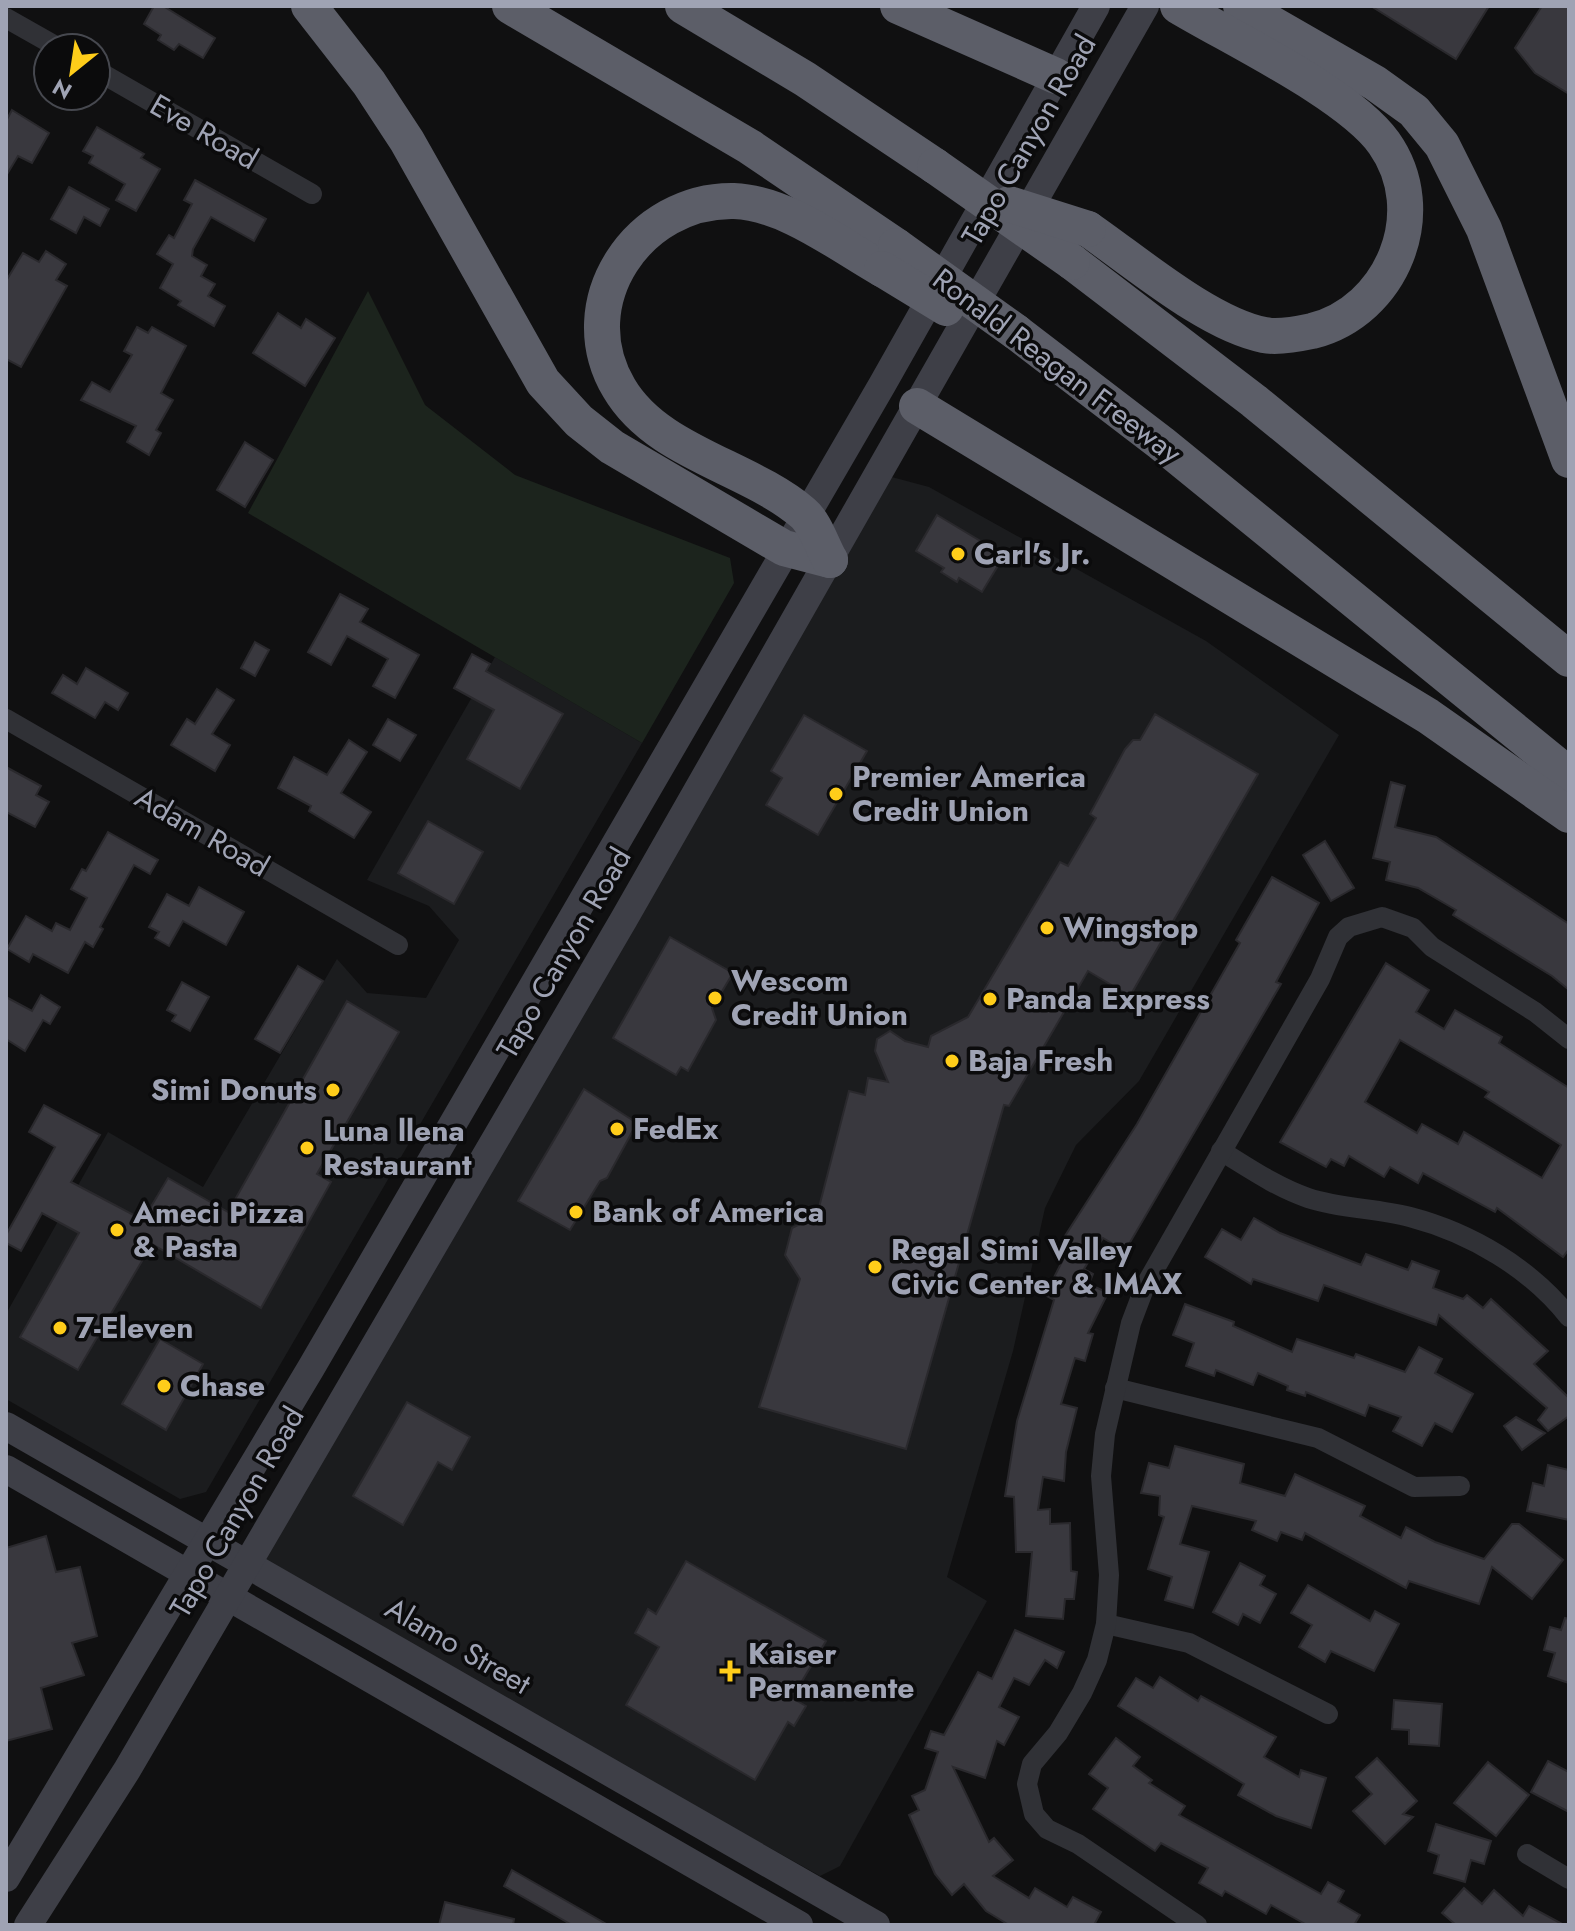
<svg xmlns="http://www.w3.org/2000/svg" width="1575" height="1931" viewBox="0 0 1575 1931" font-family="Jost,sans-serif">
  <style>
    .built { fill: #1b1c1e }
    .green { fill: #1c241d }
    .building { fill: #39383e; stroke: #2a292d; stroke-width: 2; fill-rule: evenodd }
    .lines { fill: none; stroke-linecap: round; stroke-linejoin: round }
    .street { stroke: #303136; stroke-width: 20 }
    .secondary { stroke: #3e3f47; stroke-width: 28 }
    .highway { stroke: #5c5e68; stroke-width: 36 }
    .highway-bridge { stroke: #5c5e68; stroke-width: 36 }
    .poi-dot { fill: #ffcd1a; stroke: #0b0b0c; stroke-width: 3 }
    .labels { text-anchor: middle; stroke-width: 7; stroke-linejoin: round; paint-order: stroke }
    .street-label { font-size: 30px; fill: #9fa3b4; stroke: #0b0b0c }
    .poi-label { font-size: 30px; font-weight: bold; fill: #9fa3b4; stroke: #0b0b0c; text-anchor: start }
  </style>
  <rect width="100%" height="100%" fill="#101011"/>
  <g class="built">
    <path d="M888,476L929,487L1206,641L1339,735L1139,1081L1076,1145L1045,1208L1013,1351L947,1577L987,1601L840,1866L820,1876L257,1561Z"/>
    <path d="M495,657L642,743L206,1492L180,1499L6,1399V1314L108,1132L203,1187L337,959L367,993L426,998L459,940L429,906L367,880Z"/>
  </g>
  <path class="green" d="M368,291L425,405L515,475L730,558L734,583L642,743L248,513Z"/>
  <g class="building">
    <path d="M154,6H163L215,38L203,58L179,44L174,50L158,40L161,35L144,24Z"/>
    <path d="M1371,6H1489L1456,59Z"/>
    <path d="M1542,6H1569V94L1535,73L1515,48Z"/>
    <path d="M12,110L49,133L32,163L18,156L6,176V121Z"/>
    <path d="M97,127L144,154L141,158L160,169L136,211L116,200L125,184L89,163L93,156L83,151Z"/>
    <path d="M195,180L266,219L254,241L211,217L193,249L192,256L207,265L201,276L215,284L208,296L225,306L214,326L178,305L181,301L160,288L173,264L157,254L169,235L174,238L192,204L184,200Z"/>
    <path d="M69,187L109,209L100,226L84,217L76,233L51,219Z"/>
    <path d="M46,251L66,264L56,280L67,286L21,367L6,359V281L23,253L39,262Z"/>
    <path d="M278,313L301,328L306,319L335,338L305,386L253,353Z"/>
    <path d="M137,327L148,333L152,327L186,346L161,393L173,400L156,430L161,433L149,455L127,442L136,426L81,400L92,382L110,392L132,355L124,351Z"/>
    <path d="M245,442L273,460L245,507L217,490Z"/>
    <path d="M937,515L997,551L993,560L999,564L982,592L959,578L957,582L941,572L944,568L916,551Z"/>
    <path d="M340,594L368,609L360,622L419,655L395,698L373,686L388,659L347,636L331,665L308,652Z"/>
    <path d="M255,642L269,650L255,676L241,668Z"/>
    <path d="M472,654L490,664L486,671L563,714L520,789L467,759L494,710L454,688Z"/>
    <path d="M86,668L128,693L118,710L105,702L95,718L52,693L63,675L77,684Z"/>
    <path d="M217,689L234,700L212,734L230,745L215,771L171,745L187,719L195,724Z"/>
    <path d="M1155,714L1258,774L1130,996L1088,971L1009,1106L1004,1105L906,1449L759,1407L800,1279L785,1255L792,1228L817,1215L849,1091L865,1095L868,1078L888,1082L875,1051L877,1039L890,1031L905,1041L928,1047L931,1036L968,1017L1060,862L1068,866L1096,818L1090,814L1125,749L1133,740H1140Z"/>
    <path d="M804,715L867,751L818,835L766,805L782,778L771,771Z"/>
    <path d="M388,719L416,735L400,761L373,745Z"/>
    <path d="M349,740L367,752L341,793L371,812L354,838L309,811L311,806L278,788L294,757L327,775Z"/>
    <path d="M6,767L41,786L36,795L49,802L35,827L6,812Z"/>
    <path d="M1391,782L1405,786L1395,827L1436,837L1569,924V990L1552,976L1453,915L1456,910L1418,888L1386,880L1390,862L1373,858Z"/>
    <path d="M428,821L483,852L454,904L398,873Z"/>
    <path d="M108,832L158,860L150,874L134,865L100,927L103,929L93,947L85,942L68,973L33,954L29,962L7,949L26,916L52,931L56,923L70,930L87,898L71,889L82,869L86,871Z"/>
    <path d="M1325,841L1354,888L1331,901L1303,855Z"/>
    <path d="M1272,877L1319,903L1276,982L1281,984L1125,1251L1103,1238L1084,1269L1093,1274L1089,1284L1108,1293L1088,1333L1093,1334L1085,1361L1075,1358L1061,1404L1077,1408L1066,1452L1064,1481L1043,1477L1038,1510L1050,1509V1524L1070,1523L1071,1571L1077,1572L1074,1599H1065L1063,1619L1026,1616L1032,1552H1016L1014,1497L1005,1496L1017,1421L1054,1300L1045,1295L1071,1244L1063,1239L1137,1124L1240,943L1236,940Z"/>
    <path d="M199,887L244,912L226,945L183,921L169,946L155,938L159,932L149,927L167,894L189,906Z"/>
    <path d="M670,937L733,973L712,1008L716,1020L688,1071L681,1067L676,1075L613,1038Z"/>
    <path d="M1386,963L1429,990L1416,1012L1444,1029L1455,1010L1502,1037L1499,1043L1569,1088V1249L1563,1257L1497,1208L1495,1212L1423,1173L1418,1183L1390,1167L1384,1177L1349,1156L1344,1166L1331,1159L1326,1167L1280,1142ZM1400,1040L1489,1092L1485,1097L1561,1145L1542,1178L1464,1132L1458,1144L1422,1124L1417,1133L1365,1102Z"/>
    <path d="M298,966L323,981L280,1053L255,1039Z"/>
    <path d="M182,982L209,997L190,1031L172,1021L176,1015L167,1010Z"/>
    <path d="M41,995L60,1007L50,1024L43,1020L25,1051L6,1039V997L32,1011Z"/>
    <path d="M347,1001L399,1032L317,1174L331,1182L261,1308L152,1244L78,1370L20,1337L79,1233L42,1213L21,1251L6,1243V1235L55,1147L29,1132L44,1105L100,1135L71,1182L143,1220L168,1178L228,1212Z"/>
    <path d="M584,1089L637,1123L607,1178L600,1181L570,1230L518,1201Z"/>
    <path d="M1254,1218L1280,1233L1361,1265L1366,1254L1408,1270L1412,1261L1439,1271L1433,1288L1463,1299L1467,1295L1483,1308L1491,1299L1548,1351L1534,1364L1569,1398V1416L1548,1431L1538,1420L1547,1408L1439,1315L1436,1325L1324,1285L1318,1301L1253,1279L1251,1284L1205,1257L1222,1229L1241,1240Z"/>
    <path d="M1185,1304L1234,1322L1233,1326L1292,1352L1297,1339L1354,1358L1356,1354L1405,1372L1419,1347L1442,1359L1435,1373L1473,1394L1452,1432L1435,1423L1422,1446L1393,1431L1401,1417L1369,1405L1365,1416L1306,1392L1305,1396L1287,1390L1288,1386L1258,1373L1253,1385L1216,1370L1214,1376L1186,1366L1194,1343L1173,1335Z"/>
    <path d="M160,1339L203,1364L166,1430L122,1404Z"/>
    <path d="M407,1402L470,1437L452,1470L438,1462L403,1525L353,1496Z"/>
    <path d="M1516,1417L1545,1433L1522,1450L1504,1426Z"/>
    <path d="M1175,1446L1244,1464L1240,1483L1285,1496L1295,1474L1365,1506L1360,1516L1401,1538L1406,1527L1435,1542L1484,1559L1512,1524H1519L1563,1560L1532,1599L1492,1567L1479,1604L1409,1581L1406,1588L1305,1533L1302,1540L1281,1532L1277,1541L1252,1530L1256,1521L1192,1506L1180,1544L1209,1552L1193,1608L1165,1600L1172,1577L1148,1569L1164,1517L1159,1515L1160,1496L1141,1493L1149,1463L1169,1468Z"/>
    <path d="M1548,1465L1569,1470V1520L1527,1511L1533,1483L1544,1486Z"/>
    <path d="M46,1536L56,1572L80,1567L97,1636L72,1643L84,1675L41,1688L52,1729L6,1741V1548Z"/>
    <path d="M686,1561L826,1641L792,1698L806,1706L794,1726L788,1722L755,1780L626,1705L659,1647L635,1633L648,1609L656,1614Z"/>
    <path d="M1240,1563L1265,1576L1260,1585L1276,1594L1260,1623L1243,1614L1238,1625L1213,1612Z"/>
    <path d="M1308,1585L1370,1621L1375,1611L1399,1624L1374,1671L1331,1651L1325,1662L1299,1647L1312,1625L1291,1613Z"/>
    <path d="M1565,1618L1569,1619V1683L1548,1676L1555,1653L1544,1650L1550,1627L1561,1630Z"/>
    <path d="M1015,1630L1064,1652L1057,1668L1045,1660L1029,1685L1014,1678L999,1707L1019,1717L1004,1745L997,1741L985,1778L953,1767L989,1842L994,1838L1013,1860L993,1876L1029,1898L1035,1888L1067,1907L1073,1897L1101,1912L1094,1925H1009L986,1911L964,1884L952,1895L935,1874L909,1815L919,1810L912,1796L925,1790L938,1752L925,1748L931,1731L944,1735L978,1672L992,1679Z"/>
    <path d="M1160,1677L1198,1701L1201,1696L1276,1737L1264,1757L1299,1777L1301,1770L1326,1778L1311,1828L1276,1816L1238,1795L1244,1784L1118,1706L1136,1678L1153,1688Z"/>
    <path d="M1394,1700L1442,1704L1439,1746L1409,1744V1730L1392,1729Z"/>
    <path d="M1116,1738L1140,1757L1133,1766L1152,1780L1149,1783L1185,1806L1179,1815L1321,1894L1328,1882L1344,1891L1338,1902L1360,1915L1354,1925H1307L1271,1905L1266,1914L1225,1891L1222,1896L1199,1883L1208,1868L1161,1843L1155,1851L1093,1809L1108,1788L1089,1774Z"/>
    <path d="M1377,1758L1417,1801L1403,1814L1413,1817L1385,1844L1353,1811L1372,1794L1356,1777Z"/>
    <path d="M1548,1761L1569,1772V1812L1531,1792Z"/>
    <path d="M1488,1762L1529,1795L1496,1836L1454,1803Z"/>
    <path d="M1436,1824L1491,1841L1484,1864L1471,1860L1465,1882L1434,1873L1439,1855L1428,1851Z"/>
    <path d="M512,1870L608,1925H572L504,1886Z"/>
    <path d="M1464,1888L1482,1904L1494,1890L1523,1916L1529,1906L1564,1925H1456L1442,1913Z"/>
    <path d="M445,1902L514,1919L513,1925H439Z"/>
  </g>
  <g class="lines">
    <g class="street">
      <path d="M6,18L59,48"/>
      <path d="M96,70L312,194"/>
      <path d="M6,719L398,945"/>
      <path d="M1221,1151C1249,1168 1276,1187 1308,1198C1341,1209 1377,1208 1410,1217C1471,1233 1530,1268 1569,1317"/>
      <path d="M1115,1388L1318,1438L1414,1487L1460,1486"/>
      <path d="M1106,1624L1189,1643L1328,1714"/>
      <path d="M1527,1854L1569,1879"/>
      <path d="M1197,1925L1078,1844L1047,1829L1034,1814L1027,1784L1032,1764L1058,1733L1082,1693L1097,1660L1106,1624L1109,1575L1101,1476L1105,1434L1131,1323L1145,1286L1320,979L1338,937L1349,927L1382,917L1413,928L1432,947L1535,1012L1569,1039"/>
    </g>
    <g class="secondary">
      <path d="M6,1426L876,1925"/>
      <path d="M6,1469L799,1925"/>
      <path d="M6,1878L311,1368L882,385L1096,6"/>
      <path d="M28,1925L127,1770L624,919L1145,6"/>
    </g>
    <g class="highway">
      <path d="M309,6L369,83L407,141L543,382L579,421L612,447L784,548L830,560"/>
      <path d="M510,6L750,147L896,246"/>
      <path d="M683,6L805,79L935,166"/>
      <path d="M898,6L1056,76"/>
      <path d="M1241,6L1375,83L1414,111L1442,145L1484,229L1569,460"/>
      <path d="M1088,229C1136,262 1208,324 1264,335C1278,338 1298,334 1312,331C1392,311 1433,212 1384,143C1349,94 1233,39 1178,6"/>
      <path d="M1072,262L1254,401L1569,659"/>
      <path d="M1016,332L1161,443L1569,775"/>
      <path d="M917,406L1428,716L1569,815"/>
      <path d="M830,560C822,546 815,523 803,513C748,466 657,453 619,388C568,302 639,199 734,201C786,203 838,244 882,269"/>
    </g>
    <g class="highway-bridge">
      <path d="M935,166L1072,262"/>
      <path d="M1009,204L1088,229"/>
      <path d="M896,246L1016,332"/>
      <path d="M882,269L946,308"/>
    </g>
  </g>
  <g class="poi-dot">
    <circle cx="958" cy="554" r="8"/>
    <circle cx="836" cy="794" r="8"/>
    <circle cx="1047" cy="928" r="8"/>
    <circle cx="715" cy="998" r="8"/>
    <circle cx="990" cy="999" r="8"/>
    <circle cx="952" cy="1061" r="8"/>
    <circle cx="333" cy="1090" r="8"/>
    <circle cx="617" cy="1129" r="8"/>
    <circle cx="307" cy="1148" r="8"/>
    <circle cx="576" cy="1212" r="8"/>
    <circle cx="117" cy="1230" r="8"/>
    <circle cx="875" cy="1267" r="8"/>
    <circle cx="60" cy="1328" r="8"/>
    <circle cx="164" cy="1386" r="8"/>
    <path d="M726 1659h8v8h8v8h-8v8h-8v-8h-8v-8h8z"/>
  </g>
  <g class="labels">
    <g class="street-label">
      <text transform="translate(204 132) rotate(30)" y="10">Eve Road</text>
      <text transform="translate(1029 140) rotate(-60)" y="10">Tapo Canyon Road</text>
      <text transform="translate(1057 366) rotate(37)" y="10">Ronald Reagan Freeway</text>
      <text transform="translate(202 832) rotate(30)" y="10">Adam Road</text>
      <text transform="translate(564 953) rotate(-60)" y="10">Tapo Canyon Road</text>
      <text transform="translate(237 1512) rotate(-60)" y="10">Tapo Canyon Road</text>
      <text transform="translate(458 1646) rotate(30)" y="10">Alamo Street</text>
    </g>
    <g class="poi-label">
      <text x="974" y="564">Carl's Jr.</text>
      <text x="852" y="787">Premier America<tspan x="852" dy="34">Credit Union</tspan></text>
      <text x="1063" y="938">Wingstop</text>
      <text x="731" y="991">Wescom<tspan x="731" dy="34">Credit Union</tspan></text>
      <text x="1006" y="1009">Panda Express</text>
      <text x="968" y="1071">Baja Fresh</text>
      <text x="317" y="1100" text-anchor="end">Simi Donuts</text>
      <text x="633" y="1139">FedEx</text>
      <text x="323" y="1141">Luna llena<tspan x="323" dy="34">Restaurant</tspan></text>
      <text x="592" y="1222">Bank of America</text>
      <text x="133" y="1223">Ameci Pizza<tspan x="133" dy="34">&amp; Pasta</tspan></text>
      <text x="891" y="1260">Regal Simi Valley<tspan x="891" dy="34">Civic Center &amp; IMAX</tspan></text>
      <text x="76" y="1338">7-Eleven</text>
      <text x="180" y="1396">Chase</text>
      <text x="748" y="1664">Kaiser<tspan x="748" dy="34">Permanente</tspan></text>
    </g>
  </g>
  <rect width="1575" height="1931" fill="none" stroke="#9fa3b4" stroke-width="16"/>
  <g transform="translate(72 72) rotate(210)"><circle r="38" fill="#0b0b0c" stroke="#46484f" stroke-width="2"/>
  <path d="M0-6L14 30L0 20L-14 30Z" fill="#ffcd1a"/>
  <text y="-12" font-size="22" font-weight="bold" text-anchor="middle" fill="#9fa3b4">N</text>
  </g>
</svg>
